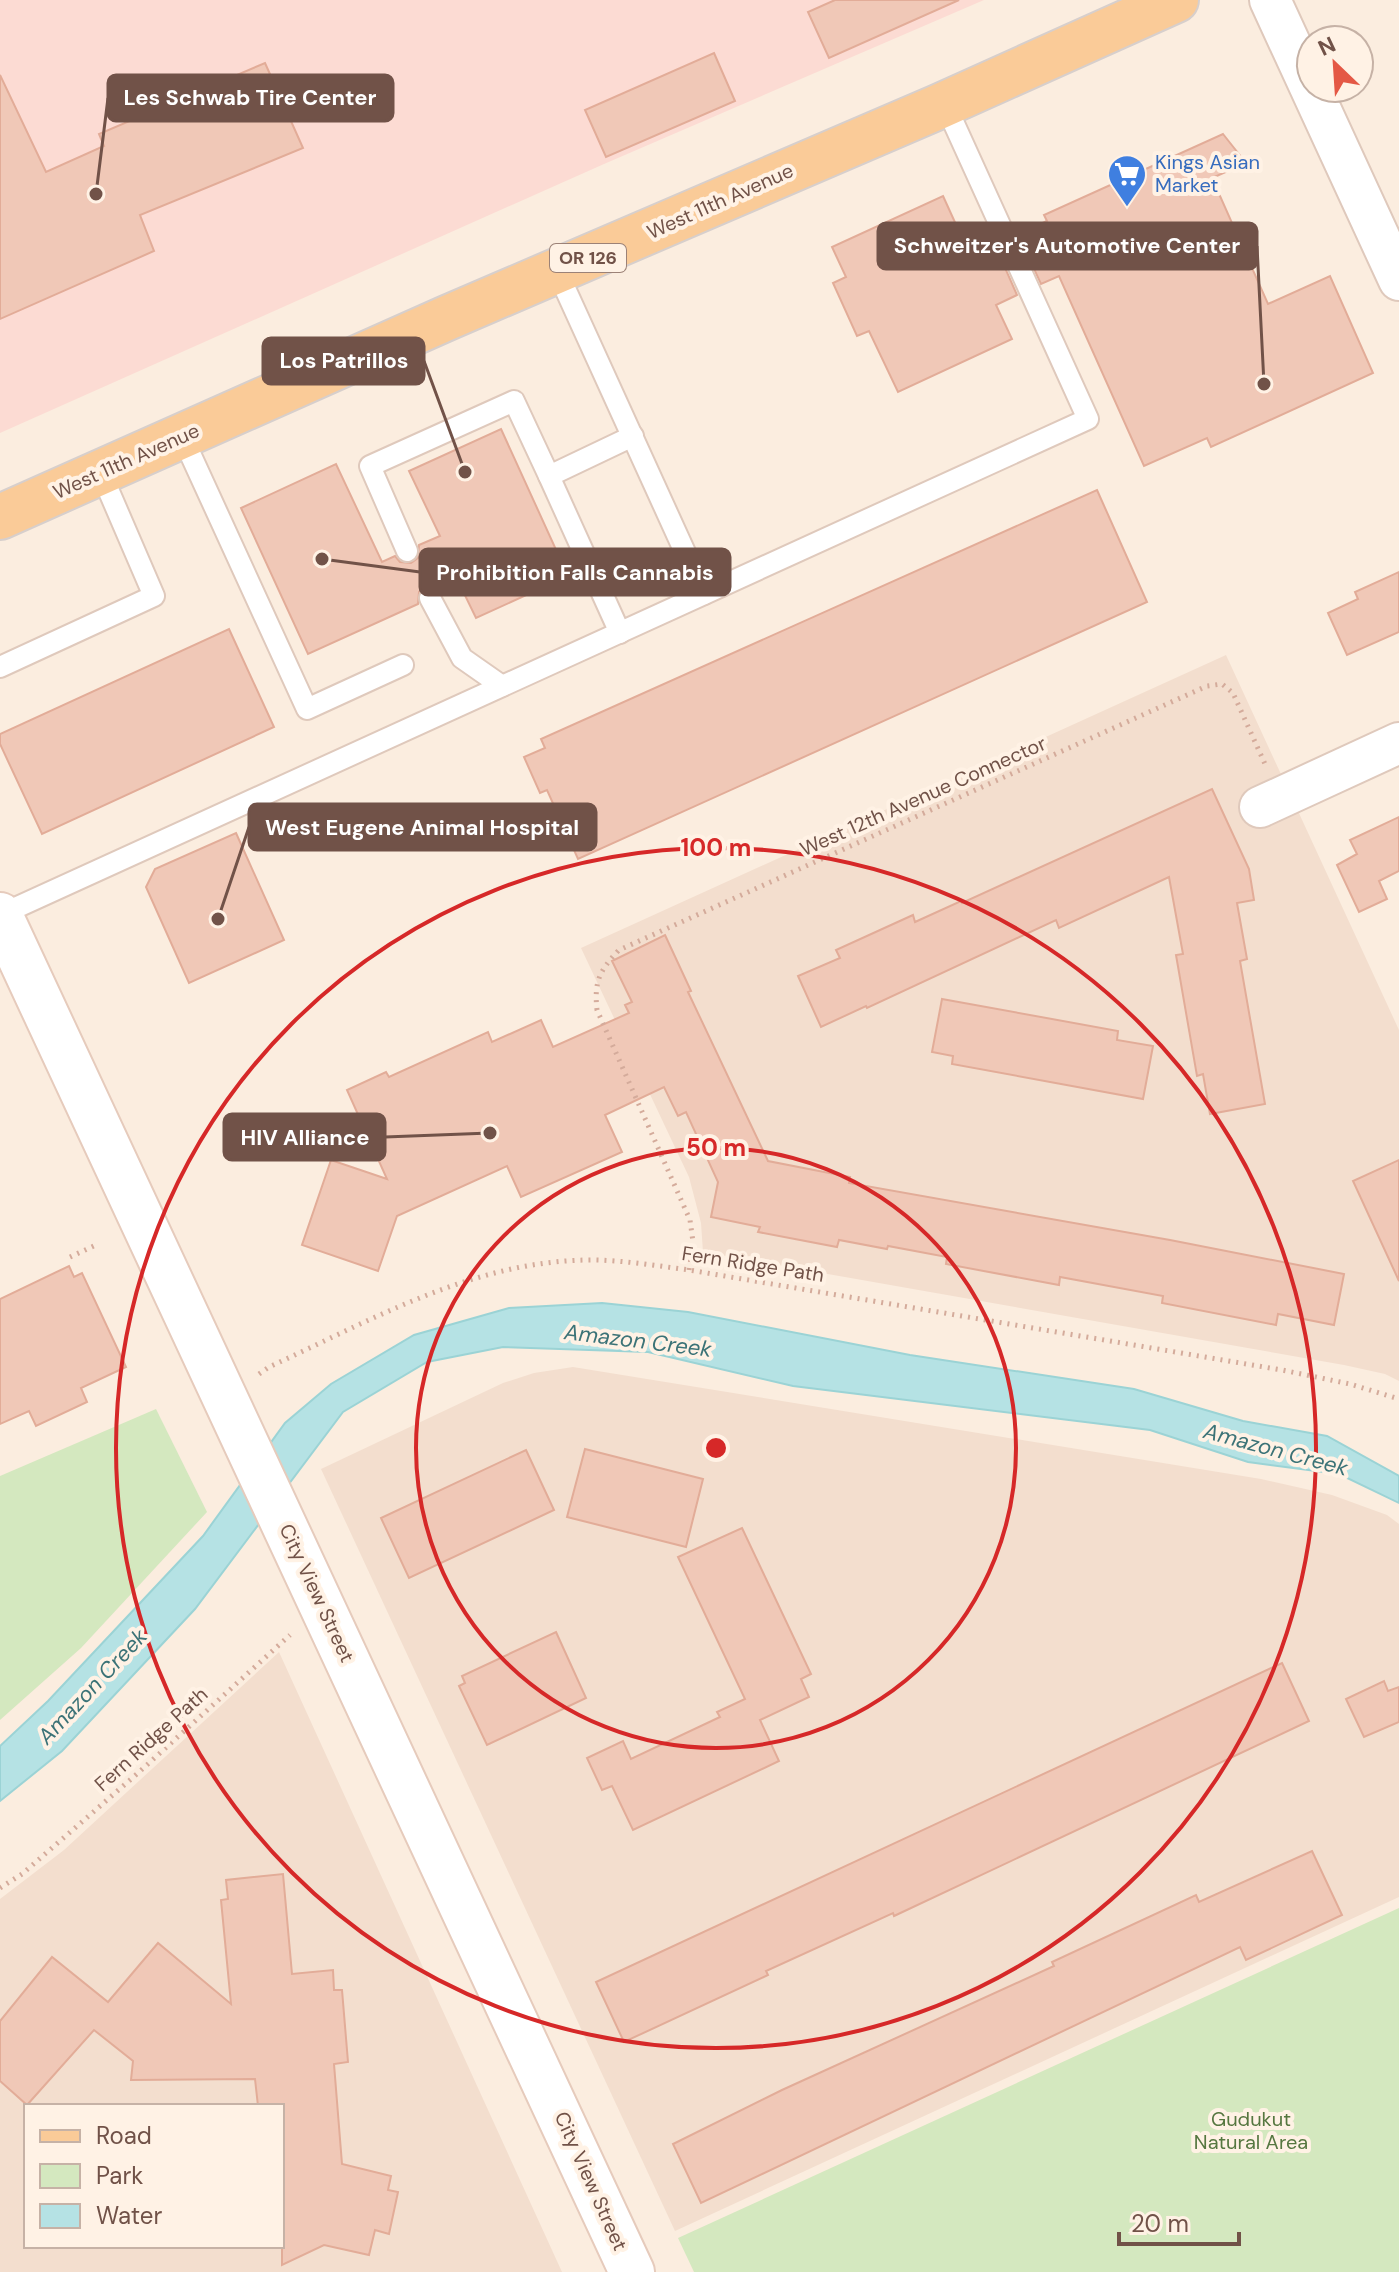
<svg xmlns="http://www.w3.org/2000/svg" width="1399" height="2272" viewBox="0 0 1399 2272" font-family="'DM Sans',sans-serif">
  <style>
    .residential { fill: #f3dece; fill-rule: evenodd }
    .commercial { fill: #fcdbd3 }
    .green { fill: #d4e8bf }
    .water { fill: #b5e2e4; stroke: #9bd3d5; stroke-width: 2 }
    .building { fill: #f0c8b7; stroke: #e2ac98; stroke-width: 2 }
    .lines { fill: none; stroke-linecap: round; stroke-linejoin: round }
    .lane-casing { stroke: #dfc9bc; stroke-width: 24 }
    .street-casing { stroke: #dfc9bc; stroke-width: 44 }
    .secondary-casing { stroke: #e6cbbc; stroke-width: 48 }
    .primary-casing { stroke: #d7cfcc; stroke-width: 48 }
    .path { stroke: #d4ab9b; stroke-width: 5; stroke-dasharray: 2 6; stroke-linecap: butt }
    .lane { stroke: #fff; stroke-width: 20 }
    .street { stroke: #fff; stroke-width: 40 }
    .secondary { stroke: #fff; stroke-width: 44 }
    .primary { stroke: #facb98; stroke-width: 44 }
    .ring { fill: none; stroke: #d62828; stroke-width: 4 }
    .labels { text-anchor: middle; stroke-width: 8; stroke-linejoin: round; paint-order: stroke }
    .shield { fill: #fff2e5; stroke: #9c8277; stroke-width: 2 }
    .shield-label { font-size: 18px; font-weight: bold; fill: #715248 }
    .shop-label { font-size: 20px; fill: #366cbe; stroke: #fff2e5; text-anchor: start }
    .street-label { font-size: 20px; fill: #715248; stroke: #fff2e5 }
    .park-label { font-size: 20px; fill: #567740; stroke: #fff2e5 }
    .water-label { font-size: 22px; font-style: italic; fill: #3c7377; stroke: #fff2e5 }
    .centre { fill: #d62828; stroke: #fff2e5; stroke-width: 4 }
    .ring-label { font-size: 24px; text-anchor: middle; font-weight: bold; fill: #d62828; stroke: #fff2e5; stroke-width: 8; stroke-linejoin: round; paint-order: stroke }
    .leader { fill: none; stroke: #715248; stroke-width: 3 }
    .callout-dot { fill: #715248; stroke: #fff2e5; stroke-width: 3 }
    .callout { fill: #715248; stroke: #715248; stroke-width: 3 }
    .callout-label { font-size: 22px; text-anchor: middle; font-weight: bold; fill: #fff }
  </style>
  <rect width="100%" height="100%" fill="#fbeddf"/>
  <g class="residential">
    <path d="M1226,655L1399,1030V1381L1385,1374L1344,1365L703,1252L701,1223L689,1177L581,948Z"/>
    <path d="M573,1367L1261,1479L1332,1495L1387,1515L1399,1524V1897L675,2231L321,1469L503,1383L534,1373Z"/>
    <path d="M279,1652L562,2272H0V1899L64,1850ZM26,2106H282V2246H26Z"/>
  </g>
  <path class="commercial" d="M0,0H984L604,164L0,433Z"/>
  <g class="green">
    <path d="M156,1409L207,1512L81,1648L0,1720V1476Z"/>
    <path d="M1399,1908V2272H694L678,2238Z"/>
  </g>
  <path class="water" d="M602,1303L688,1312L910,1355L1134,1389L1243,1421L1327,1436L1399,1476V1503L1339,1474L1248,1462L1150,1430L793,1386L648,1352L503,1347L427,1362L343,1412L195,1609L62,1751L0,1801V1746L48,1701L203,1536L285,1423L331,1384L414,1335L509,1308Z"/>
  <g class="building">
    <path d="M835,0H959L829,58L808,12Z"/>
    <path d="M714,53L735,101L606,157L585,110Z"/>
    <path d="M265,63L303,148L140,215L154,251L0,319V75L46,172L104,146L99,134Z"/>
    <path d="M1223,134L1246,163L1212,178L1268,304L1330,276L1373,373L1211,447L1207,438L1144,466L1059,276L1041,284L1018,234L1047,221L1044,215Z"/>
    <path d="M943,196L968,251L981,245L983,250L995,245L1017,295L996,305L1012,339L898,392L869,331L857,336L833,283L846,277L832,247Z"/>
    <path d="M501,429L568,576L476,618L460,585L442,593L436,587L425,586L419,592L418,604L308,654L241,508L336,464L382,562L395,556L400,562L411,563L418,558L419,545L440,536L409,471Z"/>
    <path d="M1097,490L1147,602L578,859L547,790L540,793L524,757L545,748L541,739Z"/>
    <path d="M1399,572V632L1347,655L1328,613L1358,599L1355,592Z"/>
    <path d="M229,629L274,727L42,834L0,744V734Z"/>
    <path d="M1212,789L1249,869L1254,900L1237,903L1247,959L1240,961L1265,1104L1210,1114L1203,1074L1197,1076L1176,955L1183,954L1169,877L1059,928L1056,920L867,1008L866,1006L821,1027L798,976L840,958L836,950L913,915L915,922L961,901L962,903Z"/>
    <path d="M1399,817V871L1379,881L1387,899L1359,912L1337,865L1357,854L1350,840Z"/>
    <path d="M236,833L284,940L189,983L146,887L155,869Z"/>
    <path d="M665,935L691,991L688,992L768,1161L850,1177L849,1183L1170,1240L1344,1274L1334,1325L1278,1314L1276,1325L1162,1303L1163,1296L1060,1277L1059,1285L946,1264L947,1257L888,1246L887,1249L839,1240L837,1247L758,1232L760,1227L711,1217L718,1182L686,1112L678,1116L664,1087L605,1115L622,1152L521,1197L507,1166L397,1216L378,1271L302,1245L331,1160L387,1179L347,1090L386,1072L389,1077L488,1032L492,1042L541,1020L553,1047L629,1013L625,1005L632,1002L612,961Z"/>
    <path d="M942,999L1118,1031L1117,1040L1153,1046L1143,1099L952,1064L953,1056L932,1052Z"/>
    <path d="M1399,1160V1281L1353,1181Z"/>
    <path d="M69,1266L74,1277L82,1273L126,1367L81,1388L87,1402L36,1426L29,1411L0,1424V1299Z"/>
    <path d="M585,1449L703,1479L686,1547L567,1517Z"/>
    <path d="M526,1450L554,1510L409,1578L381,1518Z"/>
    <path d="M742,1528L811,1674L801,1679L809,1697L760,1720L779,1761L633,1830L612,1786L602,1790L587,1758L623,1741L631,1759L720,1717L717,1712L745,1699L678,1557Z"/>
    <path d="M556,1632L586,1698L487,1745L459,1686L465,1683L462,1676Z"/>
    <path d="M1282,1663L1309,1721L894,1916L893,1913L766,1971L768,1975L624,2042L596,1982Z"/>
    <path d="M1384,1681L1388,1691L1399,1687V1722L1364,1737L1346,1699Z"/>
    <path d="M1312,1851L1342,1915L1246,1960L1240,1947L701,2203L673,2144L782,2090L1054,1966L1052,1962L1196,1895L1199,1902Z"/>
    <path d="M283,1874L292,1974L333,1970L334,1990H342L348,2062L334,2064L342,2164L391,2176L388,2190L398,2192L389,2234L375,2230L369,2255L324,2245L282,2265V2106H258L255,2079L131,2080L133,2061L94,2030L27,2105L0,2081V2021L52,1957L108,2002L158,1943L231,2004L221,1900L228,1899L226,1880Z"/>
  </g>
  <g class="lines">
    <g class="lane-casing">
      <g id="lane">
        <path d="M557,271L704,594"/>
        <path d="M182,436L307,709L403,665"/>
        <path d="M407,551L370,466L514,401L549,476"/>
        <path d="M430,598L462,658L502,686"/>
        <path d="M620,633L549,476L633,436"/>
        <path d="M0,667L154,596L101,473"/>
        <path d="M0,915L1088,419L945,104"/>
      </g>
    </g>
    <g class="street-casing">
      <g id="street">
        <path d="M1270,0L1399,280"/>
        <path d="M1260,807L1399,743"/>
      </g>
    </g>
    <g class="secondary-casing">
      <path id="secondary" d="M0,915L632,2272"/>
    </g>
    <g class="primary-casing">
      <path id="primary" d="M0,517L447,318L938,107L1176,0"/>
    </g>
    <g class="path">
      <path d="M70,1257L98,1244"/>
      <path d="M689,1270L693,1242L690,1220L597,1010C594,982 599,971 619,950L1207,686L1222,684L1233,693L1265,764"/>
      <path d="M259,1374L269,1367C374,1319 478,1258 598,1260C628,1261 659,1266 689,1270L1282,1370L1350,1384L1399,1399"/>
      <path d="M0,1888L22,1874L138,1773L290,1635"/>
    </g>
    <use href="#lane" class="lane"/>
    <use href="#street" class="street"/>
    <use href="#secondary" class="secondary"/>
    <use href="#primary" class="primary"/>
  </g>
  <g class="ring">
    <circle cx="716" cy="1448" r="300"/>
    <circle cx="716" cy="1448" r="600"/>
  </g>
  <defs>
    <g id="supermarket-pin" transform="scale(2)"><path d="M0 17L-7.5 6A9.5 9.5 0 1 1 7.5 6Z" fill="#3f7fe0" stroke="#fff2e5"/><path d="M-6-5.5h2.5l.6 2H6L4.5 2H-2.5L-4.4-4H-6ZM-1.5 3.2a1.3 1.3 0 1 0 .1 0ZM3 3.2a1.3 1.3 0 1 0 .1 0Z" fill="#fff"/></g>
  </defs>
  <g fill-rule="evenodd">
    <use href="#supermarket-pin" x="1127" y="174"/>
  </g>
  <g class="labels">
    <rect class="shield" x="550" y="244" width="76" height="28" rx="6"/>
    <g class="shield-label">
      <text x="588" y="264">OR 126</text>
    </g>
    <g class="shop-label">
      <text x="1155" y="169">Kings Asian<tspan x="1155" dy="23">Market</tspan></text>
    </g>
    <g class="street-label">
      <text transform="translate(720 201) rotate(-24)" y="7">West 11th Avenue</text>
      <text transform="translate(126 461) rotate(-24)" y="7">West 11th Avenue</text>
      <text transform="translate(923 796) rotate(-24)" y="7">West 12th Avenue Connector</text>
      <text transform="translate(753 1264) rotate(9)" y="7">Fern Ridge Path</text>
      <text transform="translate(317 1593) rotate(65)" y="7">City View Street</text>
      <text transform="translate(151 1739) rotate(-42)" y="7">Fern Ridge Path</text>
      <text transform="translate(591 2181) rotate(66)" y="7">City View Street</text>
    </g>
    <g class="park-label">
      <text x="1251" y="2126">Gudukut<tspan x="1251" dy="23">Natural Area</tspan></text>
    </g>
    <g class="water-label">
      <text transform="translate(638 1340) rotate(7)" y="8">Amazon Creek</text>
      <text transform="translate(1276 1449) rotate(15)" y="8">Amazon Creek</text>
      <text transform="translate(92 1686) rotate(-47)" y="8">Amazon Creek</text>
    </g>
  </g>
  <circle cx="716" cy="1448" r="12" class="centre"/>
  <g class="ring-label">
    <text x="716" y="856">100 m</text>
    <text x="716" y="1156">50 m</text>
  </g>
  <path class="leader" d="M96 194L108 98M1264 384L1257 246M465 472L424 361M322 559L420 572M218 919L249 827M490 1133L385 1137"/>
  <g class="callout-dot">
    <circle cx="96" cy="194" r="8"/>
    <circle cx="1264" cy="384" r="8"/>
    <circle cx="465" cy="472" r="8"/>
    <circle cx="322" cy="559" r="8"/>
    <circle cx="218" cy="919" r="8"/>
    <circle cx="490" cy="1133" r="8"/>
  </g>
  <g class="callout">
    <rect x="108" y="75" width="285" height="46" rx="8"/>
    <rect x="878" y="223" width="379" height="46" rx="8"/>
    <rect x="263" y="338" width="161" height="46" rx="8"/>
    <rect x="420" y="549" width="310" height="46" rx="8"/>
    <rect x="249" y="804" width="347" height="46" rx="8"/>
    <rect x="224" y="1114" width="161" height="46" rx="8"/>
  </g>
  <g class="callout-label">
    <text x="250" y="105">Les Schwab Tire Center</text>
    <text x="1067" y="253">Schweitzer's Automotive Center</text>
    <text x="344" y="368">Los Patrillos</text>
    <text x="575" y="580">Prohibition Falls Cannabis</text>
    <text x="422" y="835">West Eugene Animal Hospital</text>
    <text x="305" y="1145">HIV Alliance</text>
  </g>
  <rect x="24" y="2104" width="260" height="144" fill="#fff2e5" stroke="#c6b2a6" stroke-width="2"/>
  <rect x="40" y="2130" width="40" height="12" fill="#facb98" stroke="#c6b2a6" stroke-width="2"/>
  <text x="96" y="2144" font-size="24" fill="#715248">Road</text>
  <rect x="40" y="2164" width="40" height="24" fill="#d4e8bf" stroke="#c6b2a6" stroke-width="2"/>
  <text x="96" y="2184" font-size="24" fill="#715248">Park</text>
  <rect x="40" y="2204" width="40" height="24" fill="#b5e2e4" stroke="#c6b2a6" stroke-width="2"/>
  <text x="96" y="2224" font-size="24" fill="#715248">Water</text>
  <g transform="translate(1335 64) rotate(335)"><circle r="38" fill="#fff2e5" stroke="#c6b2a6" stroke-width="2"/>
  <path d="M0-6L14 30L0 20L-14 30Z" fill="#e45845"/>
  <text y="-12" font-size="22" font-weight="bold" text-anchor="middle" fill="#715248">N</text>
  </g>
  <path d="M1119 2232v12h120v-12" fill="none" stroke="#715248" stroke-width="4"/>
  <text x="1131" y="2232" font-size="24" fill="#715248" stroke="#fff2e5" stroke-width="6" paint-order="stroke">20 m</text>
</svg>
